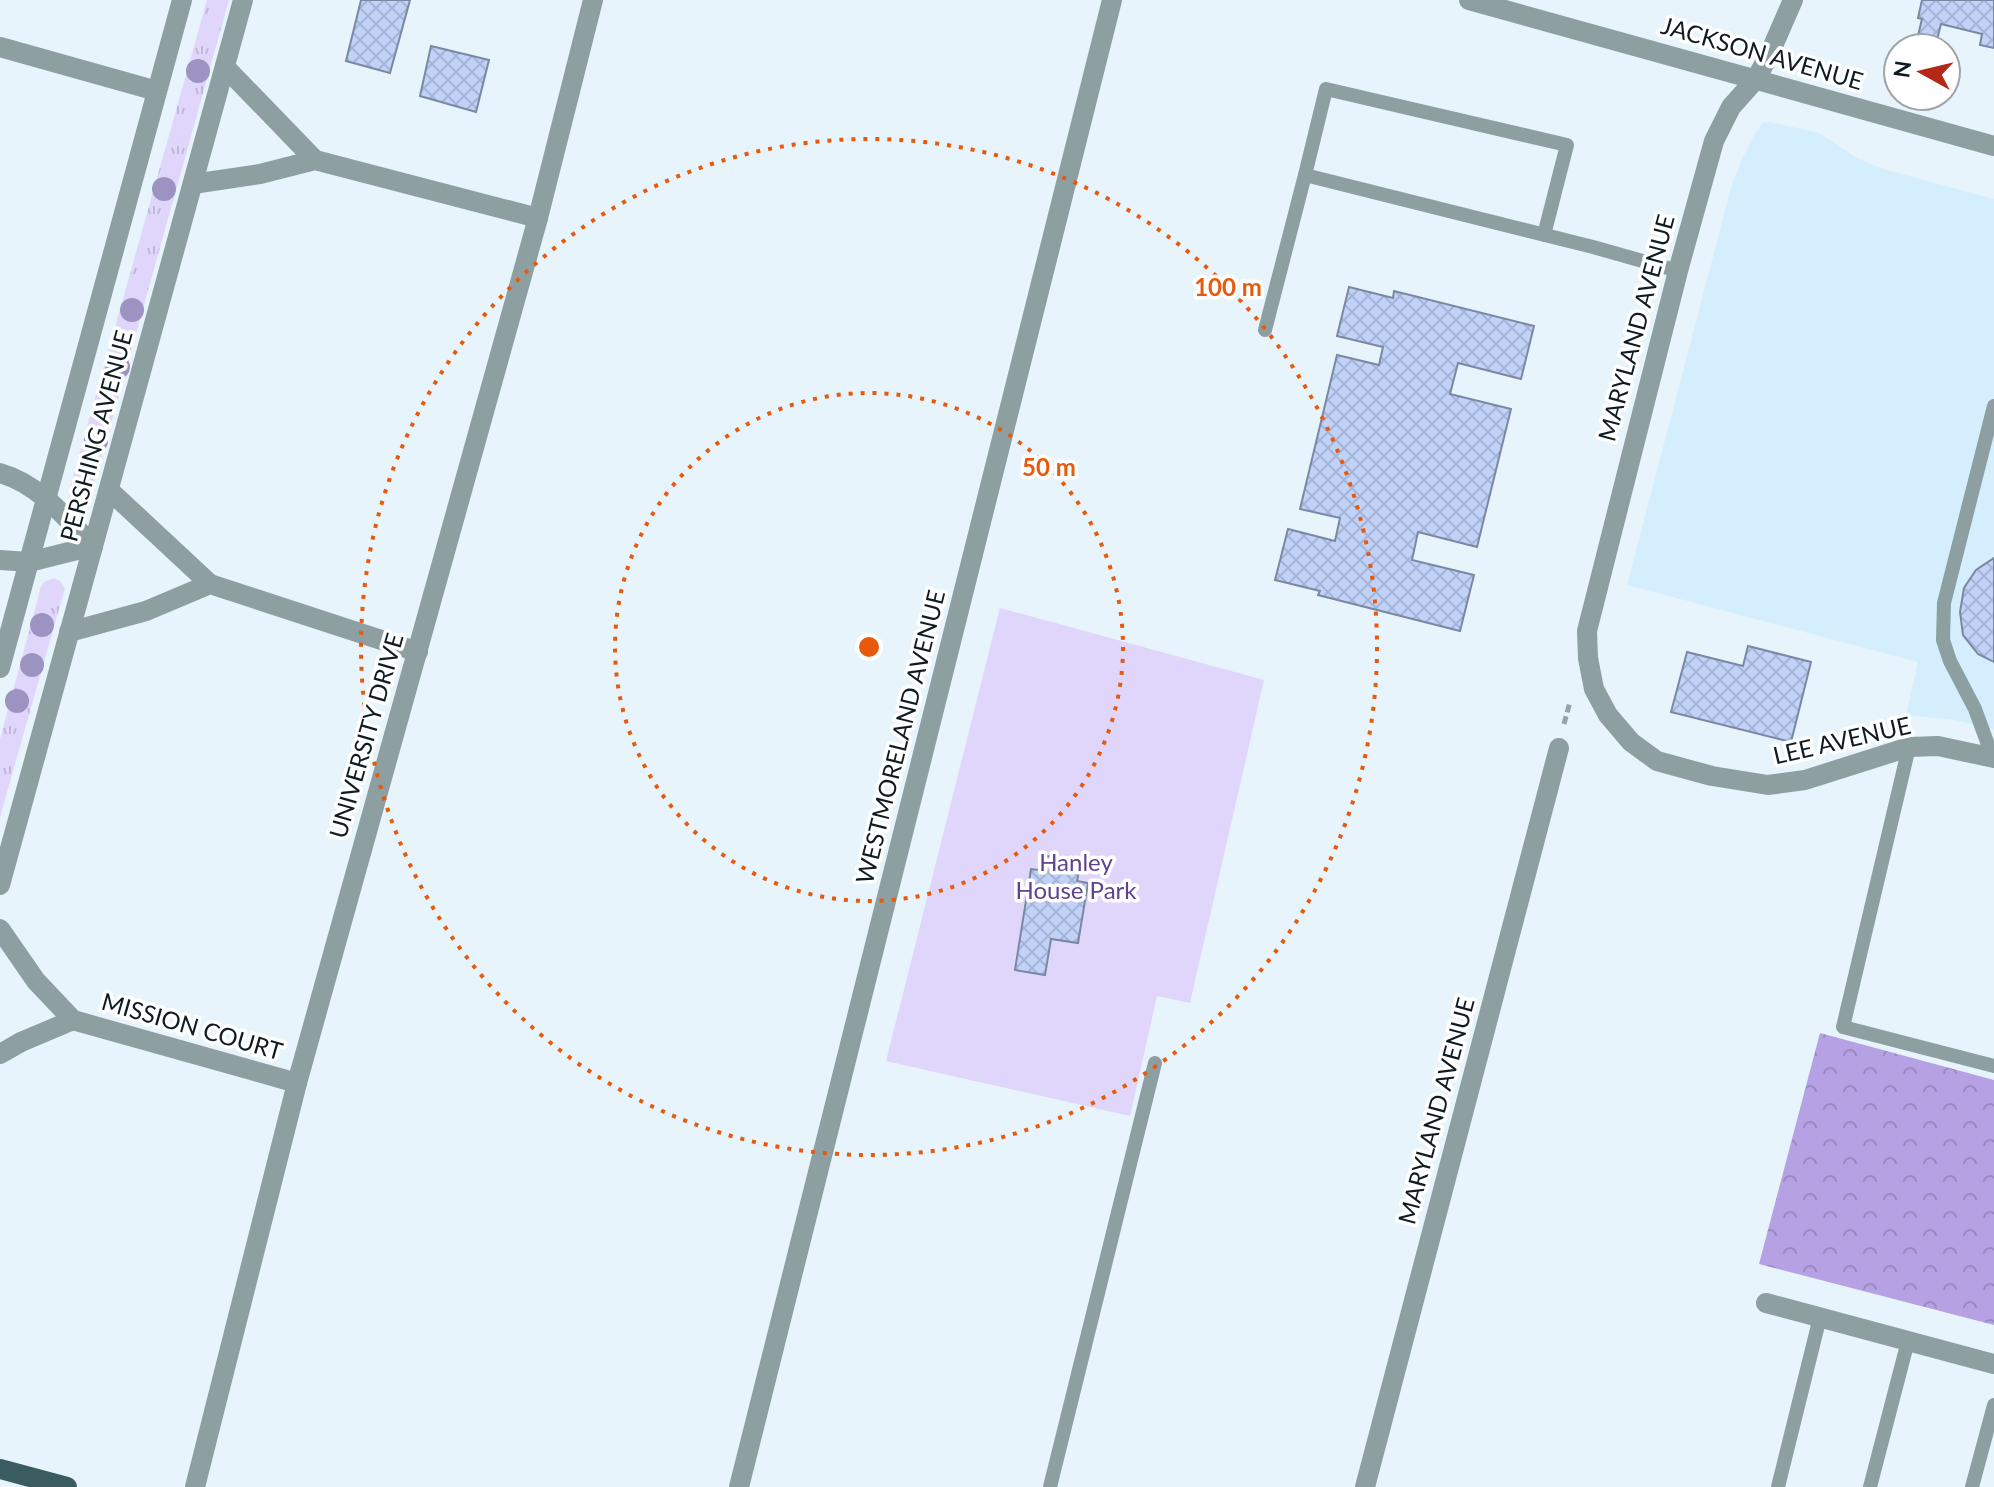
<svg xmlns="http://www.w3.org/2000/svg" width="1994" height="1487" viewBox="0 0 1994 1487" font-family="Lato,sans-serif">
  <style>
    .built { fill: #d5eefd }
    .grass { fill: url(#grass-tufts) }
    .forest { fill: url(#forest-crowns) }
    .park { fill: #e0d6fc }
    .building { fill: url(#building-cross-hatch); stroke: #7b88a4; stroke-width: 2 }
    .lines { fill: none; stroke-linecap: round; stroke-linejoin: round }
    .path { stroke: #97a3ab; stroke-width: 5; stroke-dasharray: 8 4; stroke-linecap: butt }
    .service { stroke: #8d9fa1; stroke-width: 14 }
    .minor { stroke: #8d9fa1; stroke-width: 20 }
    .tertiary { stroke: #8d9fa1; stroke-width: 20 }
    .primary { stroke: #3a5b5f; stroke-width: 20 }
    .tree { fill: #9c93c2 }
    .ring { fill: none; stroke: #e8590c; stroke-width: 4; stroke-dasharray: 4 8 }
    .labels { text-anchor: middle; stroke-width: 7; stroke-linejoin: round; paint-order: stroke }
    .street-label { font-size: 24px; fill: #0f1b23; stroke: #fff }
    .park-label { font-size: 24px; fill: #5f4392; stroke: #fff }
    .centre { fill: #e8590c; stroke: #fff; stroke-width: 4 }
    .ring-label { font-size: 24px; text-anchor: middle; font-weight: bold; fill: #e8590c; stroke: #fff; stroke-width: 7; stroke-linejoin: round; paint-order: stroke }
  </style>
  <defs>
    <pattern id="grass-tufts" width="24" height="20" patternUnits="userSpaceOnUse" patternTransform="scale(2)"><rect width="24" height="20" fill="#e0d6fc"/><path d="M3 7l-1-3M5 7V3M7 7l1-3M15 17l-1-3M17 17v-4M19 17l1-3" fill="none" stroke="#bfb7d8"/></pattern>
    <pattern id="forest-crowns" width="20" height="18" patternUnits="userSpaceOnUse" patternTransform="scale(2)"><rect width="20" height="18" fill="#b5a1e3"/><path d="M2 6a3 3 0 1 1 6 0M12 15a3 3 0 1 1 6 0" fill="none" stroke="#9a8ac2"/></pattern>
    <pattern id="building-cross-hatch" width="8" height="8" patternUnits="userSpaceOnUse" patternTransform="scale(2)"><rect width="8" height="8" fill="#c1d2f9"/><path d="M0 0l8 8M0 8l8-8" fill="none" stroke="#a5b4d5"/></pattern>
  </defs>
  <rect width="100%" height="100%" fill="#e7f4fc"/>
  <path class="built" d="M1770,122L1819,133L1859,159L1883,169L1994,199V730L1955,720L1906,715L1918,662L1627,585L1732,184L1742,159L1755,134L1763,123Z"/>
  <g class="grass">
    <path d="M207,0H229L91,495C86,502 81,504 73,502L69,497V491Z"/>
    <path d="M54,578L60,581L65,588L0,817V739L41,587L44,582Z"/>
  </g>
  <path class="forest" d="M1820,1033L1994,1080V1325L1759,1264Z"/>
  <path class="park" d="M1000,608L1264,680L1190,1003L1157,996L1130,1116L886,1061Z"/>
  <g class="building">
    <path d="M361,0H410L390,73L346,61Z"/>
    <path d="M1922,0H1994V48L1980,45L1982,34L1941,24L1935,48H1915L1922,19L1918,18Z"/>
    <path d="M431,46L489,60L476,112L420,96Z"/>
    <path d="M1349,287L1393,298L1394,291L1534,326L1521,379L1458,363L1450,394L1511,409L1477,547L1418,532L1412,560L1474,575L1460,631L1318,595L1320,591L1275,580L1288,529L1335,541L1340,518L1300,509L1337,355L1379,365L1383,347L1337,336Z"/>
    <path d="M1994,558V662L1978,654L1963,635L1960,612L1964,588L1976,570Z"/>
    <path d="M1748,646L1811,662L1791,742L1671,712L1687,652L1743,666Z"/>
    <path d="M1041,855L1081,861L1077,881L1088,883L1078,943L1051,939L1045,975L1015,970L1031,869L1039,870Z"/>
  </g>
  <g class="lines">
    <path class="path" d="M1564,724L1570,702"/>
    <g class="service">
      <path d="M1544,235L1567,145L1326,89L1305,175L1593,247L1678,271"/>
      <path d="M1265,330L1305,175"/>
      <path d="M1909,747L1843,1027L1994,1066"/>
      <path d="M1993,758L1975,709L1950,661L1943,640L1944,603L1994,406"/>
      <path d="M1050,1487L1155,1063"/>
      <path d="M1778,1487L1820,1317"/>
      <path d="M1870,1487L1908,1341"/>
      <path d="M1972,1487L1994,1405"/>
    </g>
    <g class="minor">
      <path d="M1469,0L1994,146"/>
      <path d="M1793,0L1769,55L1756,79L1731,107L1714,141L1678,271L1587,631L1588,658L1594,689L1608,715L1631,742L1657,761L1712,776L1768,785L1805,780L1909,747L1938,746L1994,758"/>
      <path d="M0,47L157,91"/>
      <path d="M225,67L315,160"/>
      <path d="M193,184L260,174L315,160L538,218"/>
      <path d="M0,473C39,484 66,518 93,546"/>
      <path d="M109,490L210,584L418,652"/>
      <path d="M0,560L29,562L93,546"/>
      <path d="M69,632L146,611L210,584"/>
      <path d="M0,929L36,981L73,1020L297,1083"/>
      <path d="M0,1054L21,1042L73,1020"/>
      <path d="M1766,1303L1994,1364"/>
      <path d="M195,1487L297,1083L538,218L593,0"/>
      <path d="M739,1487L1112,0"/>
      <path d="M1365,1487L1559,748"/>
    </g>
    <g class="tertiary">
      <path d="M0,668L182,0"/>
      <path d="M0,885L243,0"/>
    </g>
    <path class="primary" d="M0,1469L67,1487"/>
  </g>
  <g class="tree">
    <circle cx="198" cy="71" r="12"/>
    <circle cx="164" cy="189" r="12"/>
    <circle cx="132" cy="310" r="12"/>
    <circle cx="118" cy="367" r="12"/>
    <circle cx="96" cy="441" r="12"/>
    <circle cx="42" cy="625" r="12"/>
    <circle cx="32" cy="665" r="12"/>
    <circle cx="17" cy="701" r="12"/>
  </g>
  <g class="ring">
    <circle cx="869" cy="647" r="254"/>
    <circle cx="869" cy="647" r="508"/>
  </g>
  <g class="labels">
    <g class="street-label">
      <text transform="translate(1762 54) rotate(16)" y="8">JACKSON AVENUE</text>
      <text transform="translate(1637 328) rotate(-75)" y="8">MARYLAND AVENUE</text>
      <text transform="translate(97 436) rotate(-75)" y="8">PERSHING AVENUE</text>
      <text transform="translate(367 736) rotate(-74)" y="8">UNIVERSITY DRIVE</text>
      <text transform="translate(901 737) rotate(-76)" y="8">WESTMORELAND AVENUE</text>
      <text transform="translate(1842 741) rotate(-13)" y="8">LEE AVENUE</text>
      <text transform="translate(192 1027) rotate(16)" y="8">MISSION COURT</text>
      <text transform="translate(1437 1111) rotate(-75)" y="8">MARYLAND AVENUE</text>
    </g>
    <g class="park-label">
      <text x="1076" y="871">Hanley<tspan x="1076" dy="28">House Park</tspan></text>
    </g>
  </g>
  <circle cx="869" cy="647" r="12" class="centre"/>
  <g class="ring-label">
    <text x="1228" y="296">100 m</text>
    <text x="1049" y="476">50 m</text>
  </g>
  <g transform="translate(1922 72) rotate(278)"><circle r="38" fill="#ffffff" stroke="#9fa4a7" stroke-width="2"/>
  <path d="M0-6L14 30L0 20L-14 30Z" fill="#b52818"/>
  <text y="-12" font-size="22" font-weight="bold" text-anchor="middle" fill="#0f1b23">N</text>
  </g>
</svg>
